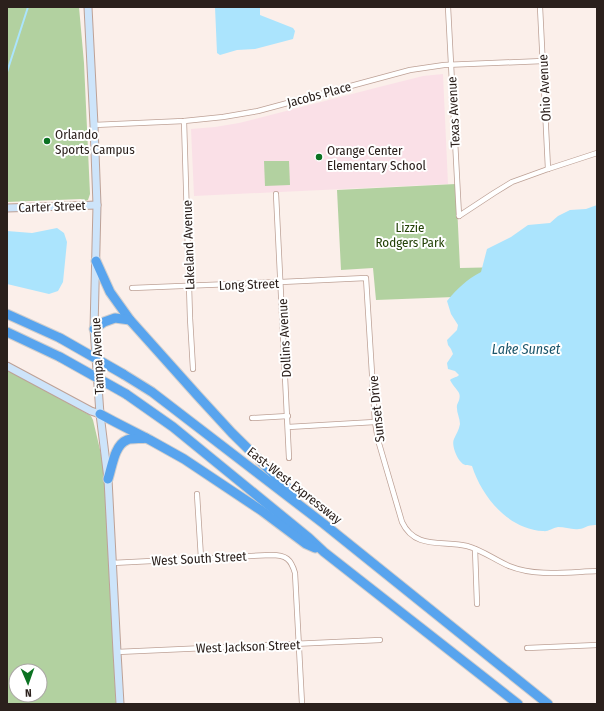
<svg xmlns="http://www.w3.org/2000/svg" width="604" height="711" viewBox="0 0 604 711" font-family="'Fira Sans Condensed',sans-serif">
  <style>
    .education { fill: #fae0e7 }
    .green { fill: #b2d1a0; fill-rule: evenodd }
    .water { fill: #abe4fd }
    .lines { fill: none; stroke-linecap: round; stroke-linejoin: round }
    .stream { stroke: #abe4fd; stroke-width: 2 }
    .street-casing { stroke: #bda196; stroke-width: 6 }
    .secondary-casing { stroke: #bda196; stroke-width: 9 }
    .highway-casing { stroke: #d0cecd; stroke-width: 11 }
    .street { stroke: #fff; stroke-width: 4.5 }
    .secondary { stroke: #cde4fa; stroke-width: 7 }
    .highway { stroke: #58a4ee; stroke-width: 9 }
    .highway-bridge-casing { stroke: #d0cecd; stroke-width: 11; stroke-linecap: butt }
    .highway-bridge { stroke: #58a4ee; stroke-width: 9 }
    .poi-dot { fill: #0b7222; stroke: #fff; stroke-width: 1.5 }
    .labels { text-anchor: middle; stroke-width: 4; stroke-linejoin: round; paint-order: stroke }
    .street-label { font-size: 13px; fill: #2b201c; stroke: #fff }
    .poi-label { font-size: 13px; fill: #2b201c; stroke: #fff; text-anchor: start }
    .park-label { font-size: 13px; fill: #234206; stroke: #fff }
    .water-label { font-size: 14px; font-style: italic; fill: #1b556b; stroke: #fff }
  </style>
  <rect width="100%" height="100%" fill="#fbefea"/>
  <path class="education" d="M443,74L448,184L194,196L191,129L215,127L239,123L383,86L423,76Z"/>
  <g class="green">
    <path d="M7,7H79L84,63L90,194L88,200L85,201L81,199L7,202Z"/>
    <path d="M264,161H289L290,185L265,186Z"/>
    <path d="M456,184L460,268L505,267L480,296L376,300L373,268L341,270L337,190Z"/>
    <path d="M7,370L86,413L91,416L93,420L101,454L104,474L116,704H7ZM16,671H40V695H16Z"/>
  </g>
  <g class="water">
    <path d="M215,7H260V15L293,28L295,31L293,39L255,49L237,50L220,55L217,53Z"/>
    <path d="M597,205V525C594,525 591,525 588,526C585,527 582,529 579,529C572,530 565,527 558,527C552,528 548,532 543,531C508,529 482,497 472,466C469,465 466,466 463,464C457,460 451,445 454,439C456,434 459,430 460,424C460,418 456,412 457,405C458,402 461,398 459,393C457,389 453,386 450,380C453,377 456,378 459,375L455,371L448,369L447,363L453,354L451,349L448,345L447,340L457,330L458,325L451,314L447,301C458,288 466,280 481,272L487,249L511,237L528,225L550,223L558,216L570,210L586,209Z"/>
    <path d="M57,228L64,233L67,242L63,282L58,291L49,294L7,284V231L32,233Z"/>
  </g>
  <g class="lines">
    <path class="stream" d="M7,72L28,7"/>
    <g class="street-casing">
      <g id="street">
        <path d="M448,7L459,216"/>
        <path d="M540,7L548,169"/>
        <path d="M184,121L190,318L193,369"/>
        <path d="M94,125L184,121L223,117L258,111L410,70L444,65L543,61"/>
        <path d="M276,194L289,458"/>
        <path d="M459,216L494,193L512,182L548,169L597,153"/>
        <path d="M132,288L281,282L366,278L375,422L378,440L402,522C415,550 443,540 467,546C482,550 495,560 509,566C536,577 568,572 597,571"/>
        <path d="M252,418L288,416"/>
        <path d="M288,427L375,422"/>
        <path d="M197,494L201,558"/>
        <path d="M475,549L477,604"/>
        <path d="M112,563L271,555C286,555 291,559 295,573L302,704"/>
        <path d="M527,648L597,645"/>
        <path d="M117,652L380,640"/>
      </g>
    </g>
    <g class="secondary-casing">
      <g id="secondary">
        <path d="M88,7L94,125L97,205L94,329L100,414L108,479L117,652L120,704"/>
        <path d="M7,208L97,205"/>
        <path d="M7,366L91,411L100,414"/>
      </g>
    </g>
    <g class="highway-casing">
      <g id="highway">
        <path d="M96,261L110,292L130,320L198,396L232,433L295,495"/>
        <path d="M7,314L60,338"/>
        <path d="M94,329L104,322L115,318L130,320"/>
        <path d="M7,332L60,357"/>
        <path d="M123,374L152,392L324,524L548,704"/>
        <path d="M126,394L173,427L309,538L324,552L518,704"/>
        <path d="M100,414L115,422L150,440L184,459L262,511L306,544L315,548"/>
        <path d="M108,479C112,468 114,445 127,440C131,438 141,439 146,438"/>
      </g>
    </g>
    <use href="#street" class="street"/>
    <use href="#secondary" class="secondary"/>
    <use href="#highway" class="highway"/>
    <g class="highway-bridge-casing">
      <g id="highway-bridge">
        <path d="M60,338L123,374"/>
        <path d="M60,357L126,394"/>
      </g>
    </g>
    <use href="#highway-bridge" class="highway-bridge"/>
  </g>
  <g class="poi-dot">
    <circle cx="47" cy="141" r="4"/>
    <circle cx="319" cy="157" r="4"/>
  </g>
  <g class="labels">
    <g class="street-label">
      <text transform="translate(544 88) rotate(-93)" y="5">Ohio Avenue</text>
      <text transform="translate(319 94) rotate(-15)" y="5">Jacobs Place</text>
      <text transform="translate(453 112) rotate(-93)" y="5">Texas Avenue</text>
      <text transform="translate(52 206) rotate(-2)" y="5">Carter Street</text>
      <text transform="translate(188 245) rotate(-92)" y="5">Lakeland Avenue</text>
      <text transform="translate(249 284) rotate(-2)" y="5">Long Street</text>
      <text transform="translate(284 338) rotate(-93)" y="5">Dollins Avenue</text>
      <text transform="translate(97 356) rotate(-93)" y="5">Tampa Avenue</text>
      <text transform="translate(376 409) rotate(-96)" y="5">Sunset Drive</text>
      <text transform="translate(295 485) rotate(38)" y="5">East-West Expressway</text>
      <text transform="translate(199 558) rotate(-3)" y="5">West South Street</text>
      <text transform="translate(248 646) rotate(-2)" y="5">West Jackson Street</text>
    </g>
    <g class="poi-label">
      <text x="55" y="139">Orlando<tspan x="55" dy="15">Sports Campus</tspan></text>
      <text x="327" y="155">Orange Center<tspan x="327" dy="15">Elementary School</tspan></text>
    </g>
    <g class="park-label">
      <text x="410" y="232">Lizzie<tspan x="410" dy="15">Rodgers Park</tspan></text>
    </g>
    <g class="water-label">
      <text x="526" y="354">Lake Sunset</text>
    </g>
  </g>
  <rect width="604" height="711" fill="none" stroke="#2b201c" stroke-width="16"/>
  <g transform="translate(28 683) rotate(178)"><circle r="19" fill="#ffffff" stroke="#aaa6a4"/>
  <path d="M0-3L7 15L0 10L-7 15Z" fill="#0b7222"/>
  <text y="-6" font-size="11" font-weight="bold" text-anchor="middle" fill="#2b201c">N</text>
  </g>
</svg>
